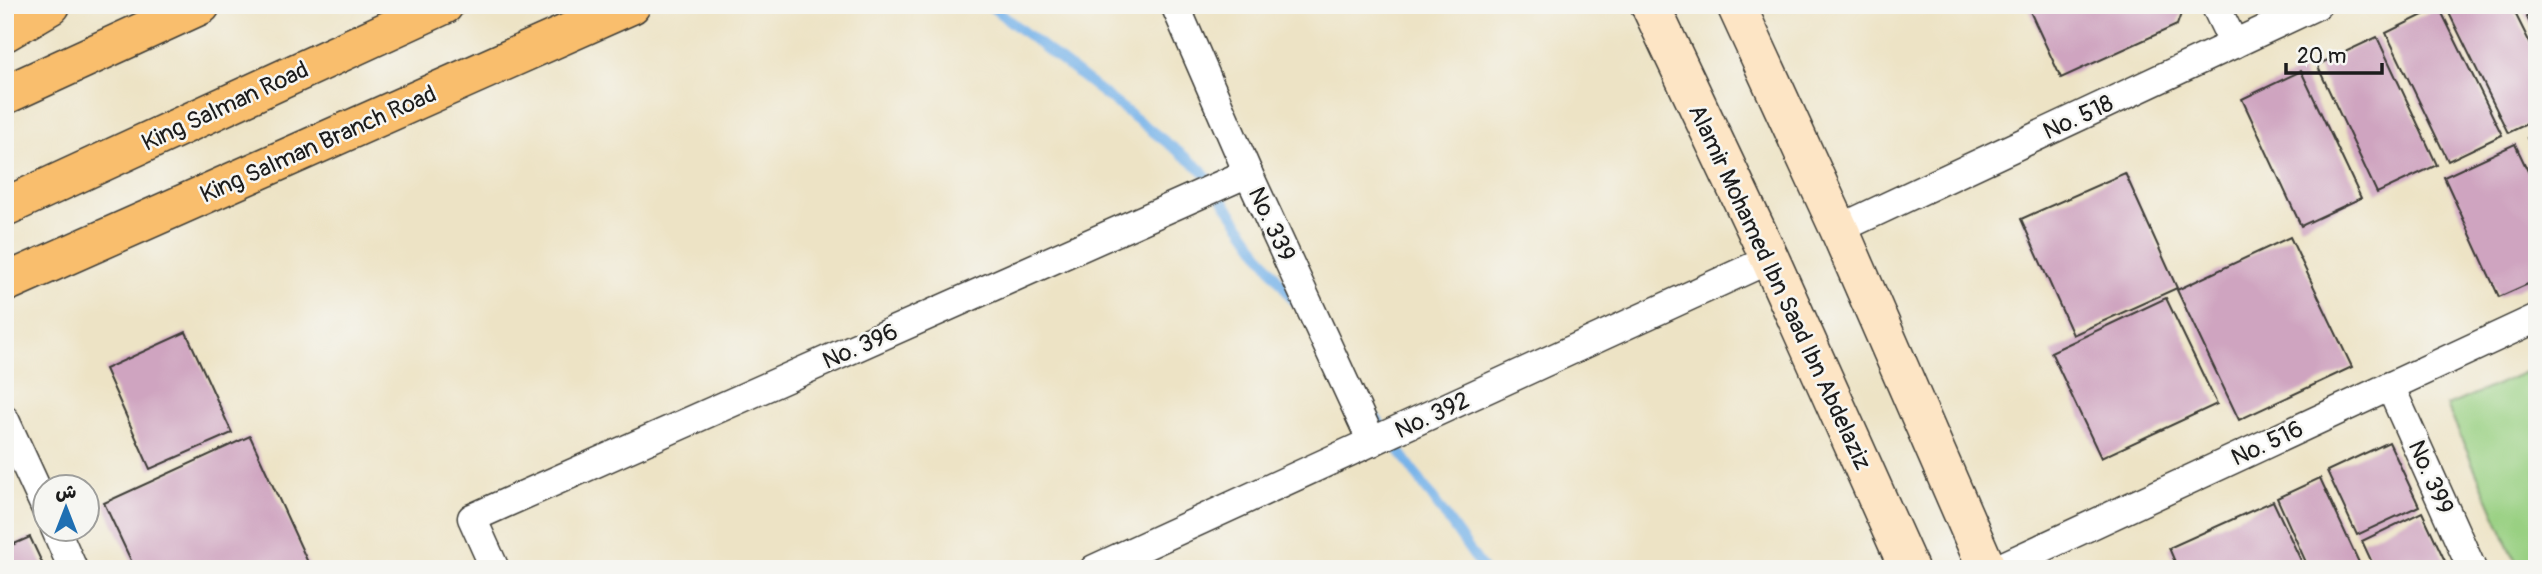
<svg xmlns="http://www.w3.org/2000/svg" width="2542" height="574" viewBox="0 0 2542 574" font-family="Pangolin,'Playpen Sans Arabic',sans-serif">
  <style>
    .green { fill: #99d082; stroke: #5a764f; stroke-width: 2 }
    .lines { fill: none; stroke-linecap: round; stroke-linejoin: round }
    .stream { stroke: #77b3e9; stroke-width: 10 }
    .building { fill: #cfa4c0 }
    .minor-casing { stroke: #3b3a35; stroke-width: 31 }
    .secondary-casing { stroke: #3b3a35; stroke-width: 41 }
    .primary-casing { stroke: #3b3a35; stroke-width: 41 }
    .trunk-casing { stroke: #3b3a35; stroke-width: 41 }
    .minor { stroke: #fff; stroke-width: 28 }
    .secondary { stroke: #fde5c5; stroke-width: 38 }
    .primary { stroke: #f9be6d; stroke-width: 38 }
    .trunk { stroke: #f9be6d; stroke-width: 38 }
    .labels { text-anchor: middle; stroke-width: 5; stroke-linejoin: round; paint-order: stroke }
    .street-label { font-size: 24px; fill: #1c1c1c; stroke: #f6f6f2 }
  </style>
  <rect width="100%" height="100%" fill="#f6f6f2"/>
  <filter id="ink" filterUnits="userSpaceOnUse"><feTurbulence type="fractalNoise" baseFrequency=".0143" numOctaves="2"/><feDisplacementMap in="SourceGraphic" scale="14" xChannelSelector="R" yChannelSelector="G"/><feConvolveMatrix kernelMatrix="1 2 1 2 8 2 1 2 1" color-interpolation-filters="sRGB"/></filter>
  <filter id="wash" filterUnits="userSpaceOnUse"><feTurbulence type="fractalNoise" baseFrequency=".00686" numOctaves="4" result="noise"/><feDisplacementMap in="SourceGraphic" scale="28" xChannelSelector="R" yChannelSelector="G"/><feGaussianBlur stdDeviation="1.57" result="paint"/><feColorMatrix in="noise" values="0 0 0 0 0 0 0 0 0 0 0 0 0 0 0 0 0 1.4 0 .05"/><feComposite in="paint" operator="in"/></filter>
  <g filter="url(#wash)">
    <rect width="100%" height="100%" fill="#ede3c5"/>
    <path class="green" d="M2537,367V569H2519L2447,406Z"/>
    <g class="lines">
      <g class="stream">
        <path d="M989,5L1201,169L1294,302"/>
        <path d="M1369,408L1483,569"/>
      </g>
    </g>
    <g id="blocks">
      <g class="building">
        <path d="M2027,5H2184L2177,25L2061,78Z"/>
        <path d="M2445,5H2511L2537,57V119L2508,133Z"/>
        <path d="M2521,5H2537V38Z"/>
        <path d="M2439,7L2502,135L2448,161L2386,33Z"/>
        <path d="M2377,37L2437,165L2377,193L2317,65Z"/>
        <path d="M2301,71L2361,198L2301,226L2242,99Z"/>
        <path d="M2537,134V159L2527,138Z"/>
        <path d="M2515,144L2537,190V280L2499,297L2444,177Z"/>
        <path d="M2125,173L2177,288L2073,335L2021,219Z"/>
        <path d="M2290,237L2352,367L2239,420L2177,290Z"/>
        <path d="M2166,298L2217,404L2101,458L2051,352Z"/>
        <path d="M186,332L232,433L150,469L105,369Z"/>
        <path d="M250,436L311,569H135L104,503Z"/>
        <path d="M2389,442L2419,506L2357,535L2327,471Z"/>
        <path d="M2320,478L2362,569H2309L2277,498Z"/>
        <path d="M2273,501L2305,569H2178L2169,548Z"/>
        <path d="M2422,512L2445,561L2427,569H2375L2362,541Z"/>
        <path d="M30,537L45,569H5V548Z"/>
      </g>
    </g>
  </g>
  <g filter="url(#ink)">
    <use href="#blocks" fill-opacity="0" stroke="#3b3a35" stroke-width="2"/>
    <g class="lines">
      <g class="minor-casing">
        <g id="minor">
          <path d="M1175,5L1248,173L1372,442"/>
          <path d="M2215,5L2234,44"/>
          <path d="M1839,229L2317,5"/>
          <path d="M2390,386L2472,569"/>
          <path d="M5,420L46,509"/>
          <path d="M55,528L73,569"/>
          <path d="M495,569L472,518L1248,173"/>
          <path d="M1094,569L1770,259"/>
          <path d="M1997,569L2537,318"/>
        </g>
      </g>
      <g class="secondary-casing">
        <g id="secondary">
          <path d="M1650,5L1770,259L1909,569"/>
          <path d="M1736,5L1839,229L1987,569"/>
        </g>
      </g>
      <g class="primary-casing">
        <g id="primary">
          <path d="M5,32L51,5"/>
          <path d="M5,283L631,5"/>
        </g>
      </g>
      <g class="trunk-casing">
        <g id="trunk">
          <path d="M5,95L201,5"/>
          <path d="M5,207L444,5"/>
        </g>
      </g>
      <use href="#minor" class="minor"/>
      <use href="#secondary" class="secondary"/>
      <use href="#primary" class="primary"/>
      <use href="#trunk" class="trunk"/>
    </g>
  </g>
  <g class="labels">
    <g class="street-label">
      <text transform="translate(225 106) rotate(-25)" y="8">King Salman Road</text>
      <text transform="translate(2078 117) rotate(-25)" y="8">No. 518</text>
      <text transform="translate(318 144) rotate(-24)" y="8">King Salman Branch Road</text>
      <text transform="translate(1272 224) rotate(65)" y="8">No. 339</text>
      <text transform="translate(1780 287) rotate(65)" y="8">Alamir Mohamed Ibn Saad Ibn Abdelaziz</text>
      <text transform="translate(860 346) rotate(-24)" y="8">No. 396</text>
      <text transform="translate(1432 415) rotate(-25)" y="8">No. 392</text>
      <text transform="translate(2267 443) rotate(-25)" y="8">No. 516</text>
      <text transform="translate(2431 477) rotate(66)" y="8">No. 399</text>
    </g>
  </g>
  <rect width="2542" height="574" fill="none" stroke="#f6f6f2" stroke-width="28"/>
  <g transform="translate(66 508)"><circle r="33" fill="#f6f6f2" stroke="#9f9f9c" stroke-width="2"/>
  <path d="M0-5L12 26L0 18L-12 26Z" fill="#1f6fb2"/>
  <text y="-10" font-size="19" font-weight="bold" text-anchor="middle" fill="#1c1c1c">ش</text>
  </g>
  <path d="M2286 63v10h96v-10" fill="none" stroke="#1c1c1c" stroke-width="3.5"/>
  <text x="2297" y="63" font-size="21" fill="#1c1c1c" stroke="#f6f6f2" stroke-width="5" paint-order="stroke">20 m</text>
</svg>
